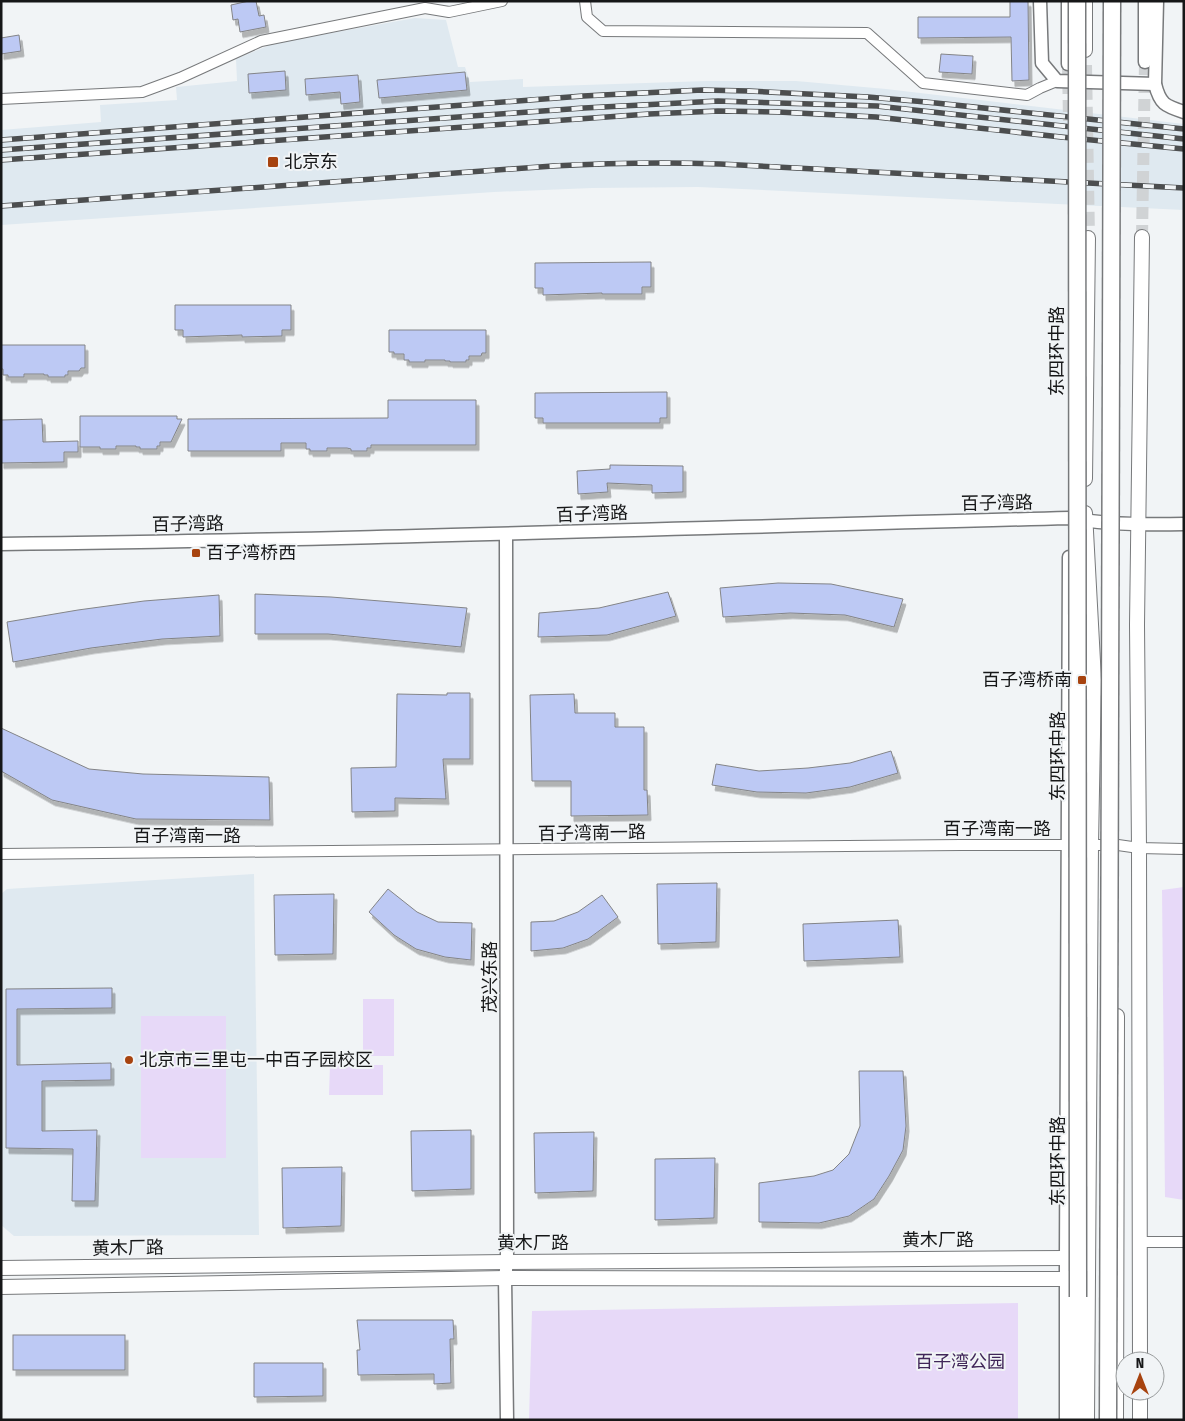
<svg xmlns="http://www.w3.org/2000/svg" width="1185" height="1421" viewBox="0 0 1185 1421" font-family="'Fira Sans Condensed','Noto Sans SC',sans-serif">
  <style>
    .built { fill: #dfe9f0 }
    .green { fill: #e7d9f8 }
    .building { fill: #bdc9f4; stroke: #838487; filter: url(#shadow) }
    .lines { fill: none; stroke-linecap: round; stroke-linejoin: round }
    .tertiary-tunnel { stroke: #d0d3d5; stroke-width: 12; stroke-dasharray: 12 6; stroke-linecap: butt }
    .secondary-tunnel { stroke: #d0d3d5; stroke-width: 14; stroke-dasharray: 14 7; stroke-linecap: butt }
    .minor-casing { stroke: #77797b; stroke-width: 12 }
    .tertiary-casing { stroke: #77797b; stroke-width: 15 }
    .secondary-casing { stroke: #77797b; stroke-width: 16 }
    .trunk-casing { stroke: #77797b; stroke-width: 19 }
    .minor { stroke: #fff; stroke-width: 10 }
    .tertiary { stroke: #fff; stroke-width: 12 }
    .secondary { stroke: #fff; stroke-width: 14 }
    .trunk { stroke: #fff; stroke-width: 16 }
    .rail-casing { stroke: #4c4e4f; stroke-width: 5.5 }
    .rail { stroke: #f1f4f6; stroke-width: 4; stroke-dasharray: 11; stroke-linecap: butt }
    .trunk-bridge-casing { stroke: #77797b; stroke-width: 19; stroke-linecap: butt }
    .trunk-bridge { stroke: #fff; stroke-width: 16 }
    .poi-dot { fill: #a7430f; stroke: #f1f4f6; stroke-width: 2 }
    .labels { text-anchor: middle; stroke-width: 4; stroke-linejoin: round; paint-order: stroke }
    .poi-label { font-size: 18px; fill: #161718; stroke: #f1f4f6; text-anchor: start }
    .street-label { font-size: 18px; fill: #161718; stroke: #f1f4f6 }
    .park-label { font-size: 18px; fill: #402659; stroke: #f1f4f6 }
  </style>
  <defs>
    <filter id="shadow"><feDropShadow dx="3" dy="5.5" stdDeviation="0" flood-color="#0004"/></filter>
  </defs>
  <rect width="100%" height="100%" fill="#f1f4f6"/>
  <g class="built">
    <path d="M415,18L446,20L458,67H465L470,82L523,79V87L707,81H796L886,89L1184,124V210L698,187L592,188L494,192L1,225V130L101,122L100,105L177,100L176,87L237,81L236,59L275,43Z"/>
    <path d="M254,874L259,1235L14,1236L1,1225V894L7,889Z"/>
  </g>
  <g class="green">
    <path d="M1184,887V1200L1165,1197L1162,890Z"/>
    <rect x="363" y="999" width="31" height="57"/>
    <rect x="141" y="1016" width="85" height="142"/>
    <path d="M330,1065H383V1095H329Z"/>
    <path d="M1018,1303V1420H529L532,1311Z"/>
  </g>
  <g class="building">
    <path d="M249,1H256L259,16L264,15L266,27L240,32L238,19L233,20L231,5Z"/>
    <path d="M1010,1H1028L1029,80L1012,81L1011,37L918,38V17H1010Z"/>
    <path d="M19,35L21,51L1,54V38Z"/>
    <path d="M941,54L973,56L972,74L939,72Z"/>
    <path d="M285,71L286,90L249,93L248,74Z"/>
    <path d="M465,72L467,90L379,98L377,80Z"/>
    <path d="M358,75L360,102L341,104L340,92L306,95L305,79Z"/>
    <path d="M651,262V287H642V294H602V293L543,295V288H535V263Z"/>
    <path d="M175,305H291V330H282V336L242,337V335L183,337V330H175Z"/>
    <path d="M389,330H486V353H482L481,356H469V360H466V362H450V361H445V360H425V362H409V360H404V354H394V352H389Z"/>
    <path d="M1,345H85V368H81L79,371H68V375H65V377H48V375H44V374H24V377H8V375H3V369H1Z"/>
    <path d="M667,392V418H660V423H543V418H535V393Z"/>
    <path d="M388,400H476V445H371V448H367V451H351V449L347,448H327V451H310V449H306V443H281V451H188V419L388,418Z"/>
    <path d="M80,416H177V419H182L171,442H160V446H157V449H140V447H136V446H116V449H100V447H80Z"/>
    <path d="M42,419L43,442L78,441V452H64V462L1,463V420Z"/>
    <path d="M610,465L683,466V492L652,493V485L607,483L608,492L578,494L577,471L610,469Z"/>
    <path d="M778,583L831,584L903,599L894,627L845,615L790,613L723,617L720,588Z"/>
    <path d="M668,592L676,616L607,635L538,637L539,613L599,608Z"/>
    <path d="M255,594L331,597L467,608L461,647L328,634H255Z"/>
    <path d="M219,595L220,636L162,639L91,648L13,662L7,622L78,610L144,601Z"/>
    <path d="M447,693H470V759H443L446,799L395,798V811L352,812L351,768L396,767L397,694L447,695Z"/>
    <path d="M574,694L575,713H615V727H644V790H647L648,815L571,816V781H532L530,695Z"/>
    <path d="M1,728L89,769L143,774L269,777L270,820L136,819L52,800L1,771Z"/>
    <path d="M891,751L898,773L850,787L806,793L757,792L712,785L716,764L759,771L808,768L850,763Z"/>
    <path d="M717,883L716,942L658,944L657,884Z"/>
    <path d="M388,889L417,912L438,922L472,923L471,960L445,957L416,949L394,935L369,912Z"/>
    <path d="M334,894L333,954L275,955L274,895Z"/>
    <path d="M602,895L618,917L588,939L563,948L531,951V922L554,921L578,912Z"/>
    <path d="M898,920L900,957L804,961L803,924Z"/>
    <path d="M112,988V1008L17,1009V1065L111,1063V1080L42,1081V1131L97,1130L95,1201H72L73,1149L6,1148V989Z"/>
    <path d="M859,1071H903L906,1126L903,1150L889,1176L874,1199L849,1216L819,1223L759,1222V1183L814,1176L833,1170L849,1154L860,1126Z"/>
    <path d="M471,1130V1189L412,1191L411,1131Z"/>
    <path d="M594,1132L593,1191L535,1193L534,1133Z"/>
    <path d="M715,1158L714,1218L655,1220V1159Z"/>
    <path d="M342,1167L341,1226L283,1228L282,1168Z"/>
    <path d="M357,1320H453L454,1339H450L451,1383L434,1384V1374L358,1375L357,1350H360Z"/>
    <rect x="13" y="1335" width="112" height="35"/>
    <path d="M254,1363H323V1396L254,1397Z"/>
  </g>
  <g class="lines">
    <g class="tertiary-tunnel">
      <path d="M1068,64L1069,121"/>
      <path d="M1142,237L1145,62"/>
    </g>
    <path class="secondary-tunnel" d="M1085,65L1088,238"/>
    <g class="minor-casing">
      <g id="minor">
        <path d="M585,1L587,17L603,31L867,33L923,83L1027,95L1040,88L1057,81"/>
        <path d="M1,99L142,92L180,78L261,41L425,8L449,12L502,1"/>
        <path d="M1,854L961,845H1118L1139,848L1184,849"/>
        <path d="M1140,1242H1184"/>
      </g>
    </g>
    <g class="tertiary-casing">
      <g id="tertiary">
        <path d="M1040,1L1042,63L1057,81L1155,84"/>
        <path d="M1068,1V64"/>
        <path d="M1157,1L1155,84C1160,104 1165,106 1184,112"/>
        <path d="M1145,62V1"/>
        <path d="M506,535L507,1262L505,1278L507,1420"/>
        <path d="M1,544C358,540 713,527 1070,518C1107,525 1146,525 1184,524"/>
        <path d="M1066,1420V1258L1069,557"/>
      </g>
    </g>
    <g class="secondary-casing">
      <g id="secondary">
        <path d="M1085,50V1"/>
        <path d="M1085,479L1088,238"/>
        <path d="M1085,513L1094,680L1091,845L1087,1420"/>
        <path d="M1,1268L507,1262L1066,1258"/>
        <path d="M1,1287L505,1278L1066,1279"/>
        <path d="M1140,1361L1139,848L1137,625L1142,237"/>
        <path d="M1140,1391V1420"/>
        <path d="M1116,1420L1117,1016"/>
      </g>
    </g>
    <g class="trunk-casing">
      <path id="trunk" d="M1077,1420L1078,1297"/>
    </g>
    <use href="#minor" class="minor"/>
    <use href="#tertiary" class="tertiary"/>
    <use href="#secondary" class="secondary"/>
    <use href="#trunk" class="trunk"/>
    <g class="rail-casing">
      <g id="rail">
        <path d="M1,140L583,96L702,90L749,91L868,97L926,102L1184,129"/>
        <path d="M1,150L584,108L718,101L877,106L1184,139"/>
        <path d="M1,160L649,114L718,111L778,112L876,117L1061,137L1184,149"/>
        <path d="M1,206L553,166C609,163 664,162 720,164L1184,188"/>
      </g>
    </g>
    <use href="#rail" class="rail"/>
    <g class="trunk-bridge-casing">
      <g id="trunk-bridge">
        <path d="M1077,1L1078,1297"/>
        <path d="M1108,1420L1112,1"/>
      </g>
    </g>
    <use href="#trunk-bridge" class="trunk-bridge"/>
  </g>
  <g class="poi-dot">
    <rect x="267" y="156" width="12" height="12" rx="2.5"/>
    <rect x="191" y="548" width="10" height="10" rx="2.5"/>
    <rect x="1077" y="675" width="10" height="10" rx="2.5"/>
    <circle cx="129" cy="1060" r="5"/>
  </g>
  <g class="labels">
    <g class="poi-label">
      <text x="284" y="168">北京东</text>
      <text x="206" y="559">百子湾桥西</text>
      <text x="1072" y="686" text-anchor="end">百子湾桥南</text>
      <text x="139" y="1066">北京市三里屯一中百子园校区</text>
    </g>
    <g class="street-label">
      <text transform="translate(1057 351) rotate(-90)" y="6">东四环中路</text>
      <text transform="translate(997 503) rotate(-1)" y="6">百子湾路</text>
      <text transform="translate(592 514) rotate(-2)" y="6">百子湾路</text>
      <text transform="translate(188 524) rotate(-1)" y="6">百子湾路</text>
      <text transform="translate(1058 756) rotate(-90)" y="6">东四环中路</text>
      <text x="997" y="835">百子湾南一路</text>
      <text transform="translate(592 833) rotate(-1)" y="6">百子湾南一路</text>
      <text x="187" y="842">百子湾南一路</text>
      <text transform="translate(490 977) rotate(-90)" y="6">茂兴东路</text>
      <text transform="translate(1058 1161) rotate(-90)" y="6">东四环中路</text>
      <text x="938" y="1246">黄木厂路</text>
      <text x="533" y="1249">黄木厂路</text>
      <text transform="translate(128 1248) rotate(-1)" y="6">黄木厂路</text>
    </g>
    <g class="park-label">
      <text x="960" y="1368">百子湾公园</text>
    </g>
  </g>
  <rect width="1185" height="1421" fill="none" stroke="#161718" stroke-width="5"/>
  <g transform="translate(1140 1376)"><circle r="24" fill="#f1f4f6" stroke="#999c9d"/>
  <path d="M0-4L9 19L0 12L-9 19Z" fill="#a7430f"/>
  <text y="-8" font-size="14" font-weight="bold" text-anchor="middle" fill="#161718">N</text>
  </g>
</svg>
